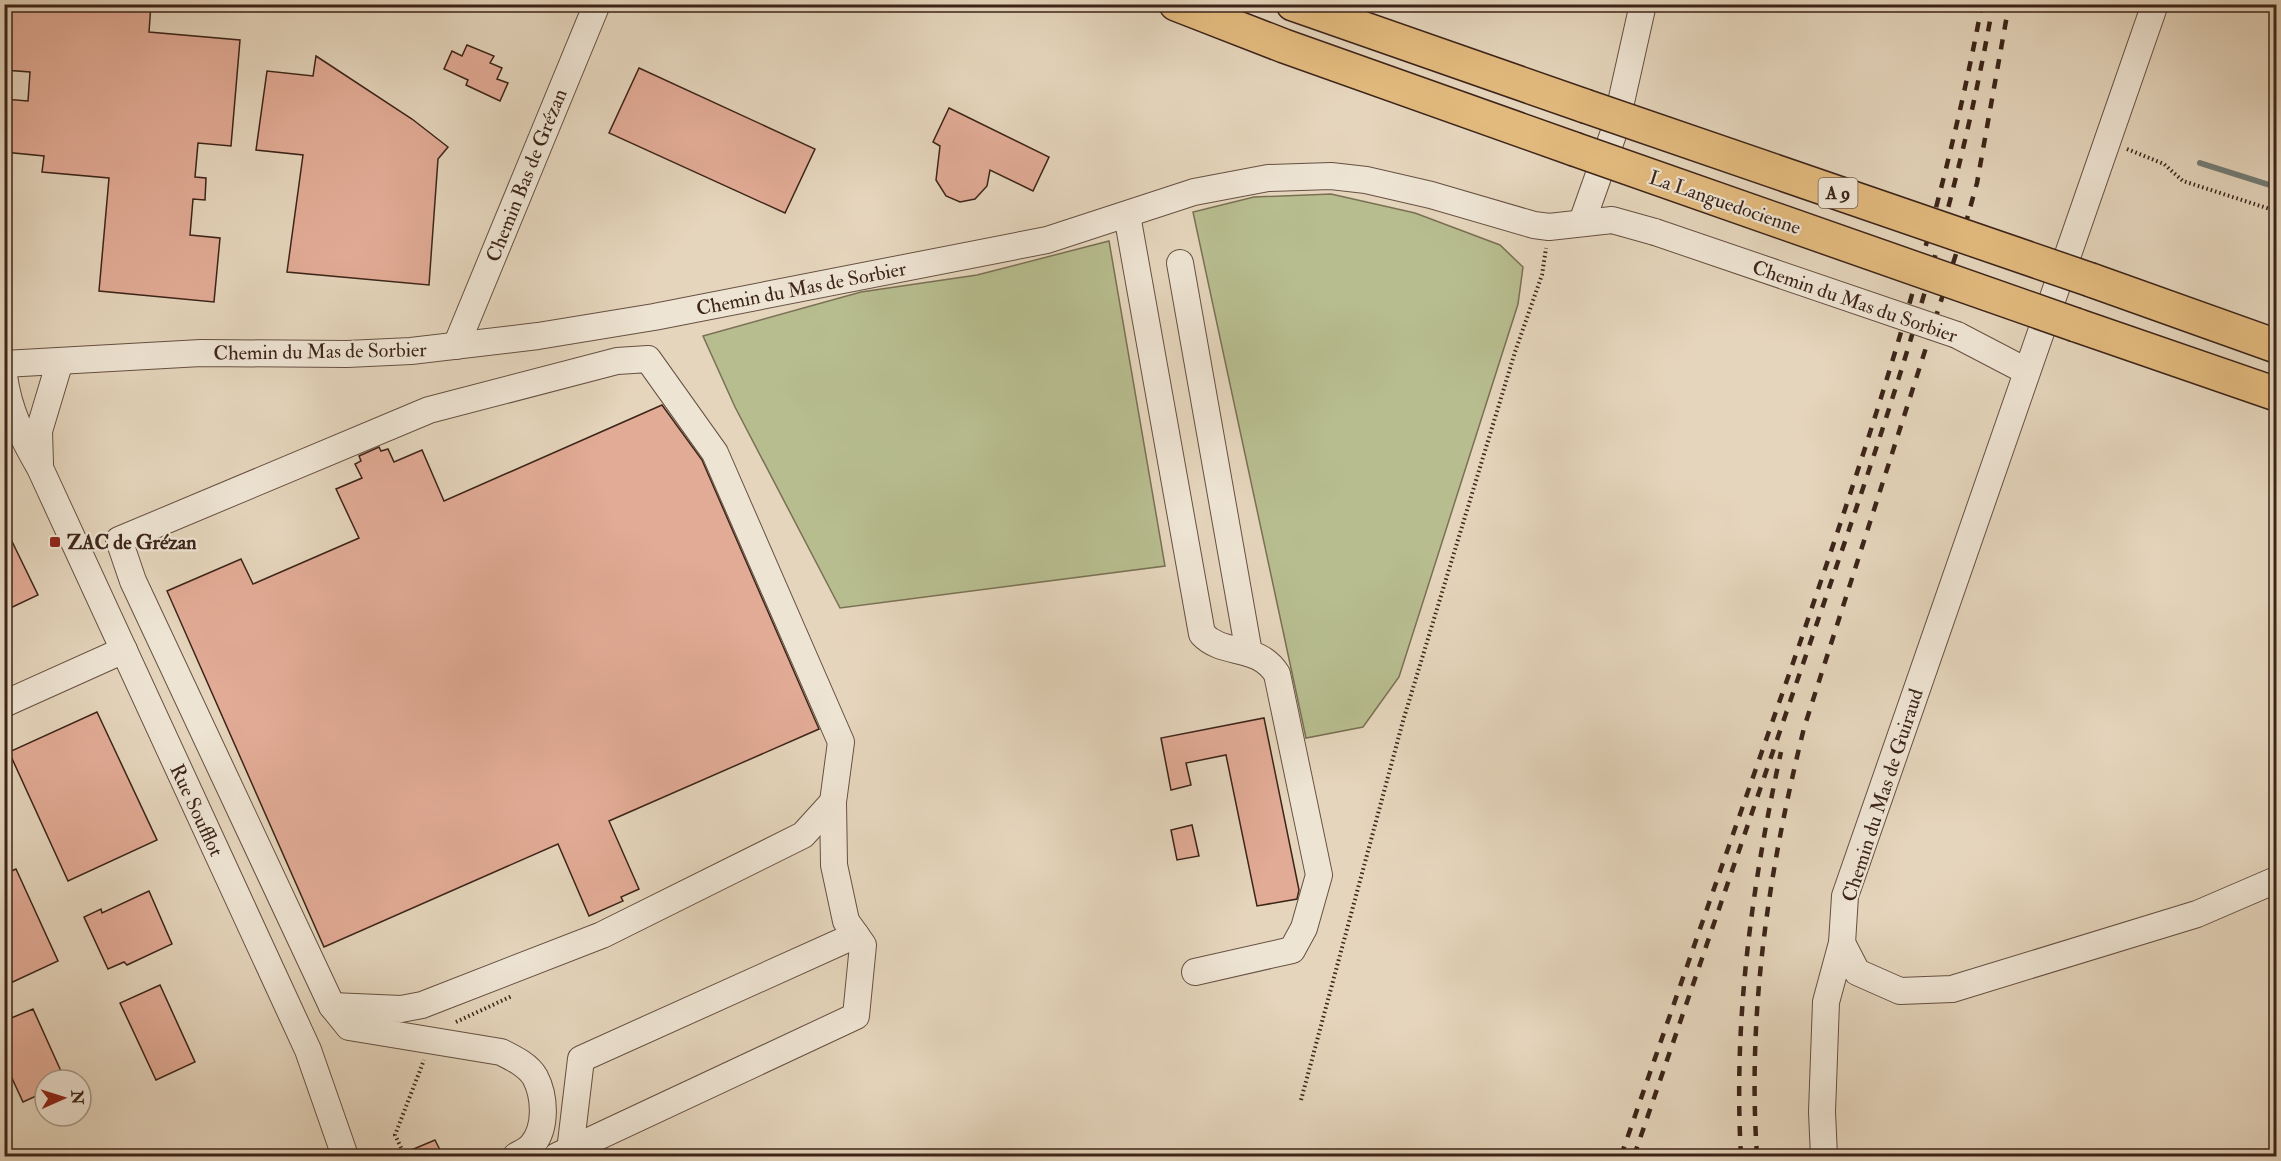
<svg xmlns="http://www.w3.org/2000/svg" width="2281" height="1161" viewBox="0 0 2281 1161" font-family="'IM FELL Double Pica',serif">
  <style>
    .green { fill: #b7bd8f; stroke: #7a7054; stroke-width: 1.5 }
    .lines { fill: none; stroke-linecap: round; stroke-linejoin: round }
    .stream { stroke: #727d76; stroke-width: 6 }
    .building { fill: #e2ab96; stroke: #3c2419; stroke-width: 1.5 }
    .minor-casing { stroke: #665042; stroke-width: 28 }
    .highway-casing { stroke: #3c2419; stroke-width: 36 }
    .path { stroke: #3c2419; stroke-width: 4; stroke-dasharray: 1.5 3; stroke-linecap: butt }
    .minor { stroke: #eee4d3; stroke-width: 26 }
    .highway { stroke: #e2ba7e; stroke-width: 33 }
    .rail { stroke: #3c2419; stroke-width: 4.5; stroke-dasharray: 10 10; stroke-linecap: butt }
    .minor-bridge-casing { stroke: #665042; stroke-width: 28; stroke-linecap: butt }
    .highway-bridge-casing { stroke: #3c2419; stroke-width: 36; stroke-linecap: butt }
    .minor-bridge { stroke: #eee4d3; stroke-width: 26 }
    .highway-bridge { stroke: #e2ba7e; stroke-width: 33 }
    .poi-dot { fill: #8f2418; stroke: #eee4d3; stroke-width: 2 }
    .labels { text-anchor: middle; stroke-width: 4.5; stroke-linejoin: round; paint-order: stroke }
    .shield { fill: #eee4d3; stroke: #715e51; stroke-width: 1.5 }
    .shield-label { font-size: 18px; font-weight: bold; fill: #3c2419 }
    .street-label { font-size: 20px; fill: #3c2419; stroke: #eee4d3 }
    .poi-label { font-size: 20px; font-weight: bold; fill: #3c2419; stroke: #eee4d3; text-anchor: start }
  </style>
  <rect width="100%" height="100%" fill="#e5d5bc"/>
  <filter id="stains"><feTurbulence type="fractalNoise" baseFrequency=".00333" numOctaves="4"/><feColorMatrix values="0 0 0 0 .2 0 0 0 0 .09 0 0 0 0 .02 0 0 0 .5 -.17"/></filter>
  <radialGradient id="worn" r=".72"><stop offset=".6" stop-color="#630" stop-opacity="0"/><stop offset="1" stop-color="#630" stop-opacity=".3"/></radialGradient>
  <g class="green">
    <path d="M1331,194L1415,213L1500,245L1523,267L1518,304L1399,677L1363,727L1306,738L1193,212L1254,197Z"/>
    <path d="M1109,241L1165,566L840,608L735,407L703,336L861,292L977,275Z"/>
  </g>
  <g class="lines">
    <path class="stream" d="M2200,163L2276,187"/>
  </g>
  <g class="building">
    <path d="M4,4H151L149,32L240,40L231,146L198,143L195,177L206,178L205,200L193,199L190,235L220,238L214,302L99,291L109,178L42,172L44,156L4,152V99L28,101L30,72L4,70Z"/>
    <path d="M467,45L494,56L490,63L502,68L497,79L508,83L500,101L466,85L468,80L444,69L452,51L462,56Z"/>
    <path d="M316,56L412,119L448,147L438,159L429,285L287,272L303,155L256,150L267,71L313,76Z"/>
    <path d="M639,68L815,149L785,213L609,133Z"/>
    <path d="M949,108L1049,157L1033,191L990,170L987,186L975,199L960,202L946,196L936,180L940,146L933,142Z"/>
    <path d="M662,405L702,460L819,729L609,821L639,889L621,897L623,901L589,916L558,844L324,947L167,591L241,559L253,584L359,538L336,489L362,478L355,464L361,461L359,456L379,447L381,451L388,449L394,462L422,450L444,501Z"/>
    <path d="M4,525L38,595L4,611Z"/>
    <path d="M97,712L157,840L68,881L9,752Z"/>
    <path d="M1264,718L1299,890L1297,899L1257,906L1226,755L1186,763L1191,785L1171,790L1161,738Z"/>
    <path d="M1192,825L1199,856L1177,860L1171,830Z"/>
    <path d="M16,869L58,961L4,986V874Z"/>
    <path d="M149,891L172,944L127,965L124,962L108,969L84,917L101,909L102,913Z"/>
    <path d="M160,985L195,1062L156,1080L120,1003Z"/>
    <path d="M33,1009L65,1080H45V1092L23,1102L4,1061V1021Z"/>
    <path d="M435,1140L443,1156H397Z"/>
  </g>
  <g class="lines">
    <g class="minor-casing">
      <g id="minor">
        <path d="M1127,215L1202,634C1224,657 1257,643 1277,674L1319,875L1304,928L1292,950L1195,972"/>
        <path d="M1582,222L1615,129L1643,4"/>
        <path d="M1180,263L1249,653"/>
        <path d="M1957,335L2026,371"/>
        <path d="M456,346L597,4"/>
        <path d="M4,364L201,353L347,354L411,351L538,336L654,317L1047,240L1194,192L1268,178L1331,176L1366,180L1431,195L1534,225L1549,227L1612,220L1655,232"/>
        <path d="M4,376C9,411 22,437 40,468L308,1050L345,1156"/>
        <path d="M40,464L39,431L60,361"/>
        <path d="M4,704L124,650"/>
        <path d="M1842,943L1857,972L1900,991L1952,989L2197,914L2276,880"/>
        <path d="M332,1006L401,1009L422,1005L602,935L803,835L833,802"/>
        <path d="M570,1151L581,1059L856,935"/>
        <path d="M516,1156C521,1153 528,1150 532,1145C547,1128 545,1096 535,1077C528,1065 513,1058 501,1052L349,1027L332,1006L133,581L119,540L429,410L617,361L648,359L715,453L841,742L833,802L834,865L846,921L863,945L856,1016L557,1156"/>
        <path d="M1824,1156L1822,1112L1826,1002L1842,943L1845,896L2155,4"/>
      </g>
    </g>
    <g class="highway-casing">
      <g id="highway">
        <path d="M1176,4L1284,46L1574,149"/>
        <path d="M1293,4L1585,106"/>
        <path d="M2091,280L2276,346"/>
        <path d="M2076,325L2276,394"/>
      </g>
    </g>
    <g class="path">
      <path d="M2127,149L2164,164L2183,181L2276,211"/>
      <path d="M456,1022L512,996"/>
      <path d="M1301,1100L1403,721L1515,352L1542,275L1546,248"/>
      <path d="M405,1156L395,1135L424,1060"/>
    </g>
    <use href="#minor" class="minor"/>
    <use href="#highway" class="highway"/>
    <g class="rail">
      <path d="M1621,1156C1678,992 1735,828 1793,663C1867,447 1940,230 1982,4"/>
      <path d="M1634,1156C1695,979 1756,801 1817,623C1887,420 1956,217 1993,4"/>
      <path d="M1741,1156C1733,1021 1752,884 1781,752"/>
      <path d="M1757,1156C1747,1011 1769,869 1804,728L1965,226L1977,183L2009,4"/>
    </g>
    <g class="minor-bridge-casing">
      <path id="minor-bridge" d="M1655,232L1957,335"/>
    </g>
    <g class="highway-bridge-casing">
      <g id="highway-bridge">
        <path d="M1585,106L2091,280"/>
        <path d="M1574,149L2076,325"/>
      </g>
    </g>
    <use href="#minor-bridge" class="minor-bridge"/>
    <use href="#highway-bridge" class="highway-bridge"/>
  </g>
  <rect class="poi-dot" x="49" y="536" width="12" height="12" rx="3"/>
  <g class="labels">
    <rect class="shield" x="1818.5" y="178" width="39" height="30" rx="4.5"/>
    <g class="shield-label">
      <text x="1838" y="199">A 9</text>
    </g>
    <g class="street-label">
      <text transform="translate(526 175) rotate(-68)" y="7">Chemin Bas de Grézan</text>
      <text transform="translate(1725 202) rotate(19)" y="7">La Languedocienne</text>
      <text transform="translate(801 288) rotate(-11)" y="7">Chemin du Mas de Sorbier</text>
      <text transform="translate(1855 301) rotate(19)" y="7">Chemin du Mas du Sorbier</text>
      <text transform="translate(320 351) rotate(-1)" y="7">Chemin du Mas de Sorbier</text>
      <text transform="translate(1882 795) rotate(-72)" y="7">Chemin du Mas de Guiraud</text>
      <text transform="translate(197 810) rotate(65)" y="7">Rue Soufflot</text>
    </g>
    <g class="poi-label">
      <text x="67" y="549">ZAC de Grézan</text>
    </g>
  </g>
  <rect width="2281" height="1161" fill="none" stroke="#e5d5bc" stroke-width="24"/>
  <rect x="6" y="6" width="2269" height="1149" fill="none" stroke="#3c2419" stroke-width="3"/>
  <rect x="12" y="12" width="2257" height="1137" fill="none" stroke="#3c2419" stroke-width="1.5"/>
  <g transform="translate(63 1098) rotate(87)"><circle r="28" fill="#eee4d3" stroke="#a79789" stroke-width="1.5"/>
  <path d="M0-4.5L10 22L0 15L-10 22Z" fill="#8f2418"/>
  <text y="-9" font-size="16" font-weight="bold" text-anchor="middle" fill="#3c2419">N</text>
  </g>
  <rect width="100%" height="100%" filter="url(#stains)"/>
  <rect width="100%" height="100%" fill="url(#worn)"/>
</svg>
